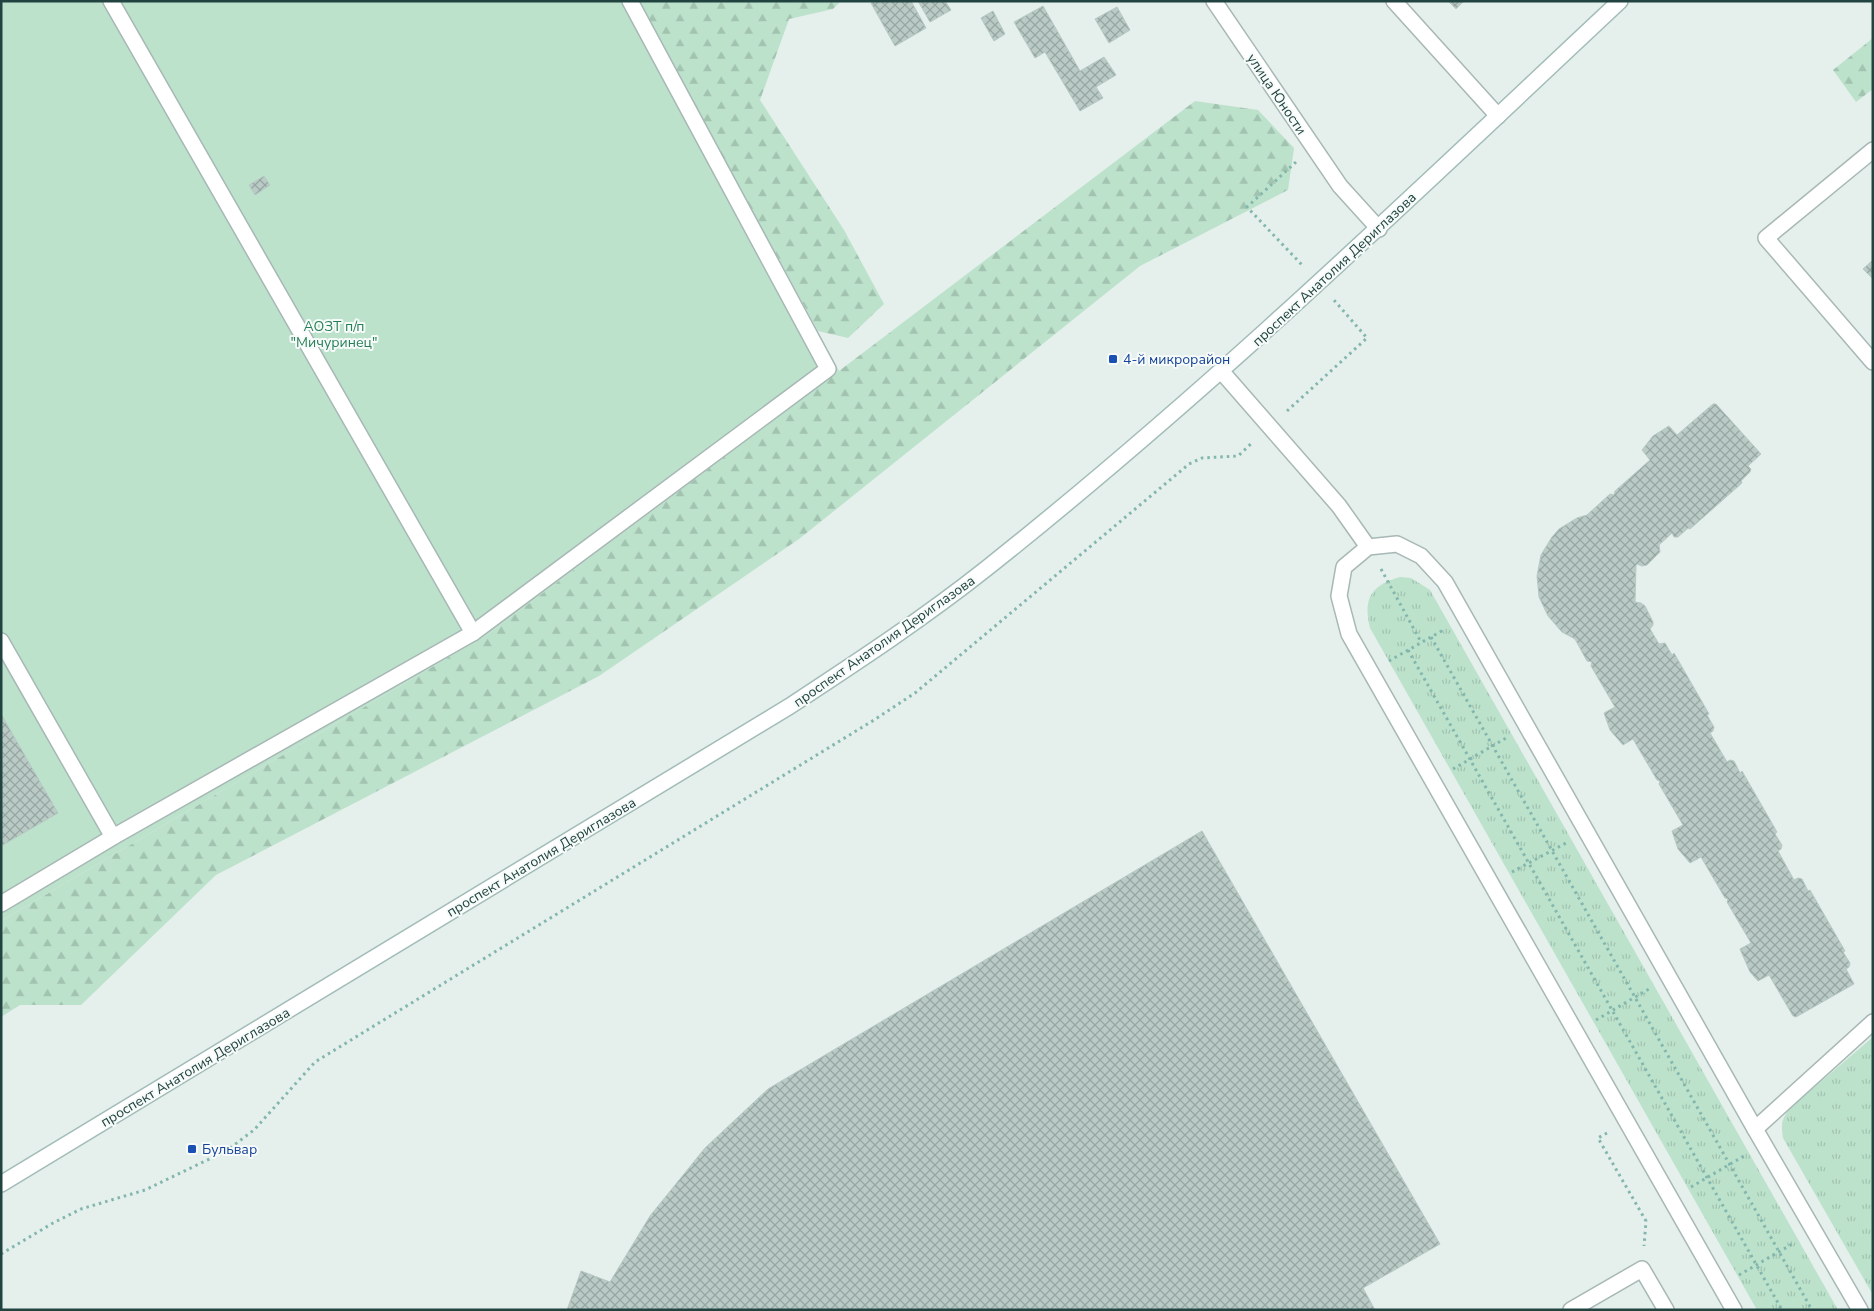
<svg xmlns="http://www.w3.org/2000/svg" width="1874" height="1311" viewBox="0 0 1874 1311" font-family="'Nunito Sans',sans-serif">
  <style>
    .grass { fill: url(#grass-tufts) }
    .forest { fill: url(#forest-firs) }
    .garden { fill: #bce2cc }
    .building { fill: url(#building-cross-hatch); stroke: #b7cac5 }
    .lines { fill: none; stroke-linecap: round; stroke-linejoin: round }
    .service-casing { stroke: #a7b8b5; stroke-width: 18 }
    .minor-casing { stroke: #a7b8b5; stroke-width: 18 }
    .secondary-casing { stroke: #a2bcb8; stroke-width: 18 }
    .path { stroke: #83b6ad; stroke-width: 3; stroke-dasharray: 2.5 4; stroke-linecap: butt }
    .service { stroke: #fff; stroke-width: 15 }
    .minor { stroke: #fff; stroke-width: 15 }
    .secondary { stroke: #fff; stroke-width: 15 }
    .transit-dot { fill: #1a4fb4; stroke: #f6fbf9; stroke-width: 2 }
    .labels { text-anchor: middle; stroke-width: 4; stroke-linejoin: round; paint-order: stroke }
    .street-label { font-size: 14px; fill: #224440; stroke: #f6fbf9 }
    .park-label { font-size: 14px; fill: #287f57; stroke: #f6fbf9 }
    .transit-label { font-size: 14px; fill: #164399; stroke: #f6fbf9; text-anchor: start }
  </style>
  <defs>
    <pattern id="grass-tufts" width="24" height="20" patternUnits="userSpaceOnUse" patternTransform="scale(1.25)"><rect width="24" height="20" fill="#bce2cc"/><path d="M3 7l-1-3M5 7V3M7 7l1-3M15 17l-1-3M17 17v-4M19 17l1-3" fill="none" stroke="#a1c3b0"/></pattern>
    <pattern id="forest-firs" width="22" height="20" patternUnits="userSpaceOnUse" patternTransform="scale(1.25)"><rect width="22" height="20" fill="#bce2cc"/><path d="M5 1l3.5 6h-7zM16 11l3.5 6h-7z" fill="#a1c3b0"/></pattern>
    <pattern id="building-cross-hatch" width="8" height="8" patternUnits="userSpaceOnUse" patternTransform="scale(1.25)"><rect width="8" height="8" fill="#bacbc6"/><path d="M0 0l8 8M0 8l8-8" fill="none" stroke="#97a6a2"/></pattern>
  </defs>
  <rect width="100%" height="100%" fill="#e5efec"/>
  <g class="grass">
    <path d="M1400,577L1411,578L1430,590L1838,1310H1757L1370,628C1363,599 1370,586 1400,577Z"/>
    <path d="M1873,1037V1295L1783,1138C1781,1124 1781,1120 1790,1108Z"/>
  </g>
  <g class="forest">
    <path d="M638,1H841L833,9L789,19L760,100L844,230L884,304L848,338L818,331Z"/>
    <path d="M1873,38V89L1856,102L1833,70Z"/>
    <path d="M1195,101L1258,110L1294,148L1288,190L1140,266L799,539L599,676L216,875L81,1005H20L1,1017V921L488,634L839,371Z"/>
  </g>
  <path class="garden" d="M1,1H638L839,371L488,634L1,921Z"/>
  <g class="building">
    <path d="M874,1H911L926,28L895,46L871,3Z"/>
    <path d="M918,1H945L951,10L930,22Z"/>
    <path d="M1448,1H1464L1456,9Z"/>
    <path d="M1043,6L1080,71L1104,57L1116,75L1096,87L1103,98L1080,111L1045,52L1035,58L1014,22Z"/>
    <path d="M1117,7L1130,30L1109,43L1095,19Z"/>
    <path d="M993,11L1005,34L994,41L981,18Z"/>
    <path d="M264,176L270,185L255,195L249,185Z"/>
    <path d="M1873,260V279L1863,269Z"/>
    <path d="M1713,404H1716L1761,454L1748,466L1751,469L1750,472L1741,481L1742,483L1690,529L1688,528L1678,537H1674L1672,533L1659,545L1660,552L1647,565L1642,566L1637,564L1636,565L1635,602L1641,603L1645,606L1653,622V625L1650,629L1659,644L1665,643L1672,655L1674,653L1709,714L1707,715L1714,727L1713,731L1710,733L1727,762L1730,760L1734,761L1740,773L1742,771L1777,832L1775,834L1782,845L1781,849L1778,851L1794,880L1798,878L1802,879L1808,891L1810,890L1845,951L1843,952L1850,963L1849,967L1846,969L1854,984L1796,1017L1793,1016L1769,975L1758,981L1750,972L1740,949L1751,943L1727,902L1728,899L1725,898L1701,857L1690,863L1678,849L1672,831L1683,825L1659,784L1660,781L1657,780L1633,739L1623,745L1610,730L1604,713L1615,707L1591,666L1592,662L1587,661L1575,639L1562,632L1548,616L1539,597L1538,586L1537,576L1541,555L1552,537L1559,529L1577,518L1587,515L1610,494L1614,495L1615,491L1650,460L1642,450L1653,436L1669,426L1677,435Z"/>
    <path d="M1,714L58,813L1,846Z"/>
    <path d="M1202,831L1440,1244L1363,1288L1375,1310H567L581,1271L610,1282L650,1216L705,1148L768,1089Z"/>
  </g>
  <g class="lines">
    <g class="service-casing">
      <g id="service">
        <path d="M111,1L473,633"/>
        <path d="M1394,1L1498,116"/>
        <path d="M1873,150L1766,238L1873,362"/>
        <path d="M1,641L113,837"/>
        <path d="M1,904L113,837L473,633L828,369L630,1"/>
        <path d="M1755,1129L1873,1022"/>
        <path d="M1571,1310L1642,1269L1666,1310"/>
      </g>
    </g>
    <g class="minor-casing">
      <g id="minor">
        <path d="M1214,1L1340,186L1379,229"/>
        <path d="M1222,372L1339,506L1368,547"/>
        <path d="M1734,1310L1349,634L1339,596L1344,567L1368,547L1397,544L1421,556L1445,582L1755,1129L1860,1310"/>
      </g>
    </g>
    <g class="secondary-casing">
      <path id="secondary" d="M1,1184L790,706C857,662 924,618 987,568C1210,391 1413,195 1620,1"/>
    </g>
    <g class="path">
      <path d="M1296,162L1247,207L1302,265"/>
      <path d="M1287,411L1367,338L1333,299"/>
      <path d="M1381,569L1421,642"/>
      <path d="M1431,637L1812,1310"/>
      <path d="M1408,650L1782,1310"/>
      <path d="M1389,661L1445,629"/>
      <path d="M1453,769L1506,738"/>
      <path d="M1512,872L1566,843"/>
      <path d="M1596,1020L1649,989"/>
      <path d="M1607,1133L1598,1138L1646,1221L1644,1246"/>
      <path d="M1691,1187L1744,1156"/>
      <path d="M1,1254L53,1223L81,1209L145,1190L226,1151L254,1130L315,1062L874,720L915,693L1189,464L1202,458L1238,456L1253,442"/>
      <path d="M1739,1275L1794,1243"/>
    </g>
    <use href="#service" class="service"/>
    <use href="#minor" class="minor"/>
    <use href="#secondary" class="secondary"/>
  </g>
  <g class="transit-dot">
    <rect x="1108" y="354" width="10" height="10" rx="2.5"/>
    <rect x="187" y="1144" width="10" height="10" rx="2.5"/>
  </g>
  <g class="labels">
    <g class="street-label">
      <text transform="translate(1277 94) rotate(56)" y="5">улица Юности</text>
      <text transform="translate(1334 269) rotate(-43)" y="5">проспект Анатолия Дериглазова</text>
      <text transform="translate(884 641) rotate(-35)" y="5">проспект Анатолия Дериглазова</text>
      <text transform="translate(541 857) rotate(-31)" y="5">проспект Анатолия Дериглазова</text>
      <text transform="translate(195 1067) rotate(-31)" y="5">проспект Анатолия Дериглазова</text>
    </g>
    <g class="park-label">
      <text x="334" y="331">АОЗТ п/п<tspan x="334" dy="16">"Мичуринец"</tspan></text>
    </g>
    <g class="transit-label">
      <text x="1123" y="364">4-й микрорайон</text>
      <text x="202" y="1154">Бульвар</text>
    </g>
  </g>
  <rect width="1874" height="1311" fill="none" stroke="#224440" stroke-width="5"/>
</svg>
